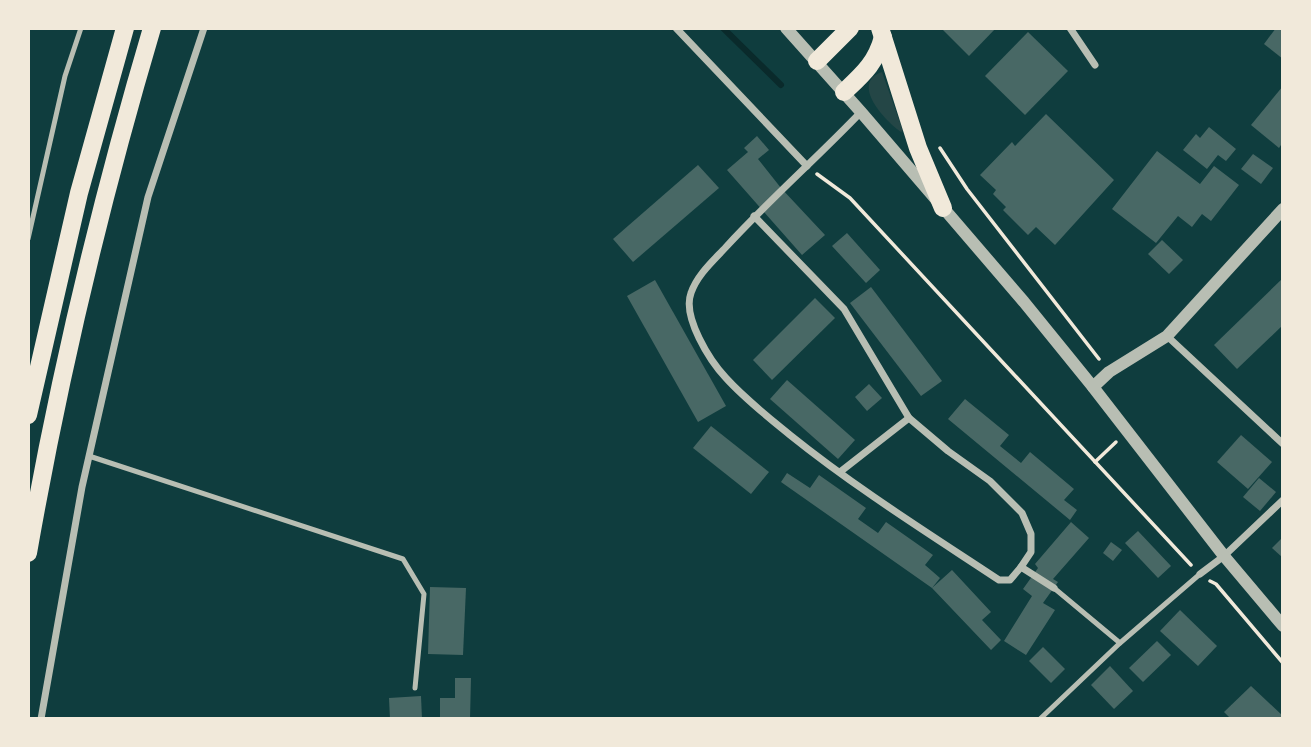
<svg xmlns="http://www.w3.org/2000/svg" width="1311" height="747" viewBox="0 0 1311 747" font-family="'Libre Baskerville',serif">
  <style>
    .green { fill: #244646 }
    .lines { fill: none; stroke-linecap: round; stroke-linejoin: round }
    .stream { stroke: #0a2a2b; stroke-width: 6 }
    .building { fill: #486865 }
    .path { stroke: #f1e9da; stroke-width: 3.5 }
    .service { stroke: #b8beb3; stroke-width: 5 }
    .minor { stroke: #b8beb3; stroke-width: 7 }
    .tertiary { stroke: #b8beb3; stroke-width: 12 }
    .trunk { stroke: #f1e9da; stroke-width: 18 }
  </style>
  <rect width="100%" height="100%" fill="#0f3d3e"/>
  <path class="green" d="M882,72L903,131L901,132C886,122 849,83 882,72Z"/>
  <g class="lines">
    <path class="stream" d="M723,28L781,85"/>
  </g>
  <g class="building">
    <path d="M941,28H996L969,56Z"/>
    <path d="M1276,28H1283V59L1264,44Z"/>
    <path d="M1028,32L1068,71L1025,115L985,76Z"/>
    <path d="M1283,86V142L1279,148L1251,125Z"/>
    <path d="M1046,114L1114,180L1055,245L1036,227L1028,235L1003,210L1006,207L993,194L996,190L980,175L1012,142L1015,146Z"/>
    <path d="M1209,127L1236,149L1226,161L1218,155L1207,169L1183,150L1196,134L1200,138Z"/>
    <path d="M757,136L769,150L758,159L781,188L825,235L802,255L727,170L748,152L744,148Z"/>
    <path d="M1157,151L1200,184L1214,166L1239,185L1211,221L1202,214L1192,227L1178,216L1156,243L1112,209Z"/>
    <path d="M1253,154L1273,168L1261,184L1241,169Z"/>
    <path d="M698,165L719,188L633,262L613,239Z"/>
    <path d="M847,233L880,270L866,283L832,246Z"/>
    <path d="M1162,240L1183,260L1169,274L1148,254Z"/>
    <path d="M1283,278V325L1237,369L1214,345Z"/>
    <path d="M655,280L726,406L698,422L627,296Z"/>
    <path d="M871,287L942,381L921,396L850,303Z"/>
    <path d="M815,298L835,318L772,380L753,360Z"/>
    <path d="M787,380L855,440L838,459L770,399Z"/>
    <path d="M869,384L882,398L867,411L855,397Z"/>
    <path d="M965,399L1009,435L1000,446L1021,463L1030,452L1074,489L1064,500L1077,510L1070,520L948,419Z"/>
    <path d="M711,426L769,472L751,494L693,448Z"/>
    <path d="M1241,435L1272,462L1248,489L1217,462Z"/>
    <path d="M787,473L810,488L819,475L866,508L858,519L878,533L886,522L933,555L925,565L940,578L932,588L952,570L991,612L982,620L1001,640L991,650L932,588L781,482Z"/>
    <path d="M1259,478L1276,492L1260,511L1243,497Z"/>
    <path d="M1071,522L1089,538L1053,579L1058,582L1043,603L1055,610L1026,655L1004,641L1032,596L1023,589L1038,568L1035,564Z"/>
    <path d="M1138,531L1171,566L1158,578L1125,543Z"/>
    <path d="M1283,537V558L1272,548Z"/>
    <path d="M1111,542L1122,550L1113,561L1103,553Z"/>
    <path d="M430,587L466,588L463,655L428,654Z"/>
    <path d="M1180,610L1217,646L1198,666L1160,631Z"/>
    <path d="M1157,641L1171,655L1143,682L1129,668Z"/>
    <path d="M1043,647L1065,669L1051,683L1029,661Z"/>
    <path d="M1110,666L1133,691L1114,709L1091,685Z"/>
    <path d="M455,678H471L470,719H440V698H455Z"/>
    <path d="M1251,686L1283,716V719H1231L1224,712Z"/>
    <path d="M421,696L422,719H390L389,698Z"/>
  </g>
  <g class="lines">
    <g class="path">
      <path d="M940,148L967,189L1099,359"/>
      <path d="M817,174L850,198L1191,565"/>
      <path d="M1095,462L1116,442"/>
      <path d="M1210,581L1216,584L1283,663"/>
    </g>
    <g class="service">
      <path d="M28,239L65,76L81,28"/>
      <path d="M89,456L403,559L424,594L415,688"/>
      <path d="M1054,588L1120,643L1200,574"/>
      <path d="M1040,719L1120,643"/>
    </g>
    <g class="minor">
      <path d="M676,28L807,166"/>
      <path d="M1070,28L1095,65"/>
      <path d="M861,112C817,158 769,200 726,247C713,261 697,275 691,293C682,317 710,361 726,378C745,399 768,417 790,435C856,488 928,533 999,580H1010L1021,567L1054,588"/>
      <path d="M754,216L844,309L909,418L948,451L990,481L1022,513L1031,534V552L1021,567"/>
      <path d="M1167,336L1283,444"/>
      <path d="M840,472L909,418"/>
      <path d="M1200,574L1224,556L1283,500"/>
      <path d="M41,719L82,487L148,197L204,28"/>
    </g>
    <g class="tertiary">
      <path d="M786,28L861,112L1024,302L1093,387L1224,556L1283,626"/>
      <path d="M1093,387L1109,372L1167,336L1283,209"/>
    </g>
    <g class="trunk">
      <path d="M880,28L918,148L943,208"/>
      <path d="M817,61L850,28"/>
      <path d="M844,92C863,74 876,63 883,37"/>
      <path d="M28,415L79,193L125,28"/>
      <path d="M28,553C59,376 101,200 152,28"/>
    </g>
  </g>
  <rect width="1311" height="747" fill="none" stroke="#f1e9da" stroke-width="60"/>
</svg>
